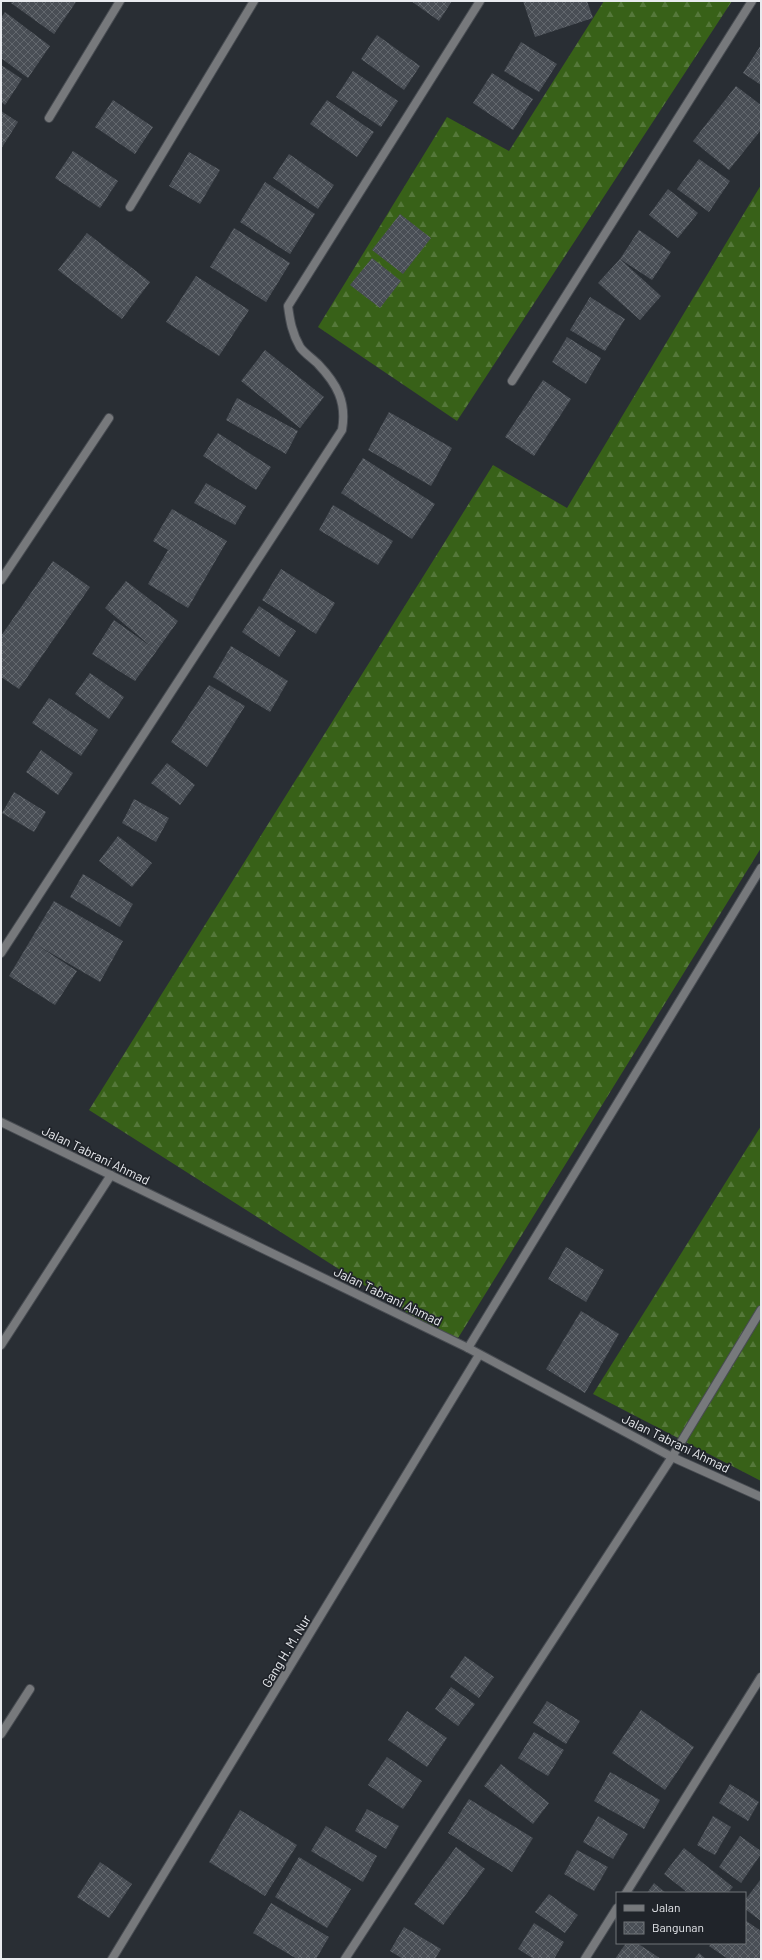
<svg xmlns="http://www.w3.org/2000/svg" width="762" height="1960" viewBox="0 0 762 1960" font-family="Barlow,sans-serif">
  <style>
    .forest { fill: url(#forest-firs) }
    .building { fill: url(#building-cross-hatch) }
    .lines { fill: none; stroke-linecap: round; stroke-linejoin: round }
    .service-casing { stroke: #484c52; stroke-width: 10 }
    .minor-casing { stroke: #484c52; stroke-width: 10 }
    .service { stroke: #77797c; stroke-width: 8 }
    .minor { stroke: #77797c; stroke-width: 8 }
    .labels { text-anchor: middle; stroke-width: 3.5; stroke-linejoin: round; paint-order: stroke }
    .street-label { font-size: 13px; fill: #e9ebef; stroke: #20242a }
  </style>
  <defs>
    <pattern id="forest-firs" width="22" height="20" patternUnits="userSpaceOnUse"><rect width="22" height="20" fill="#386118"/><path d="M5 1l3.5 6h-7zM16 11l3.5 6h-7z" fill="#55783a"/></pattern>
    <pattern id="building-cross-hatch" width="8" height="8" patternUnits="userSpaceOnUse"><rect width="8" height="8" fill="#494e55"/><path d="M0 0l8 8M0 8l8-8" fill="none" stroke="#63686e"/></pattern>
  </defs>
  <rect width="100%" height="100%" fill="#292e34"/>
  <g class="forest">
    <path d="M604,1H732L457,421L318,327L447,117L509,151Z"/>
    <path d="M761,185V848L455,1343L89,1110L493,465L567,508Z"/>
    <path d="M761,1126V1481L593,1394Z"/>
  </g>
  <g class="building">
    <path d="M13,1H74L76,2L54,34L11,3Z"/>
    <path d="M411,1H452L439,21Z"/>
    <path d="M523,1H587L593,18L535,37Z"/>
    <path d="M5,12L50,46L28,78L1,58V18Z"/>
    <path d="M377,35L420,66L404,90L361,59Z"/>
    <path d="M521,42L557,64L539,92L504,71Z"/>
    <path d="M761,45V85L743,73Z"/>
    <path d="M1,65L22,79L5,105L1,102Z"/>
    <path d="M353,71L398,101L381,127L336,97Z"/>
    <path d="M492,73L533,99L513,130L473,103Z"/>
    <path d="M736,86L761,105V130L729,170L693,141Z"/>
    <path d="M113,100L153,127L135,154L95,127Z"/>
    <path d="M327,100L374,132L357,157L310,124Z"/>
    <path d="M1,111L18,122L1,149Z"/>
    <path d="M73,151L118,181L100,208L55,178Z"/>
    <path d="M189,152L220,170L200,204L169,186Z"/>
    <path d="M289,154L334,185L318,209L273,178Z"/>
    <path d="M699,159L730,181L709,212L677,189Z"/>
    <path d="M265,182L315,214L290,254L240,222Z"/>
    <path d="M668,189L698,213L678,238L649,215Z"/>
    <path d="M400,214L431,238L403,274L372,250Z"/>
    <path d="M234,228L290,263L266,302L210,267Z"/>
    <path d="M639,230L671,252L652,280L620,259Z"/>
    <path d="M87,233L150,282L122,319L58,270Z"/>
    <path d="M372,258L401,281L380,308L350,285Z"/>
    <path d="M620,259L661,296L640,320L598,283Z"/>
    <path d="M196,276L249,310L219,356L166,322Z"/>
    <path d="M590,297L625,319L605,351L570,330Z"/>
    <path d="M567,337L601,358L586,384L552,362Z"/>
    <path d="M265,350L324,397L300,428L241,381Z"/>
    <path d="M543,380L571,399L534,456L505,437Z"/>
    <path d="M237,398L298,431L286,454L226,420Z"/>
    <path d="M389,412L452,448L431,486L368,450Z"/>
    <path d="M218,433L271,467L256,490L203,456Z"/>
    <path d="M363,458L435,504L412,539L341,493Z"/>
    <path d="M206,483L246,506L235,525L194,503Z"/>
    <path d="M333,505L393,541L378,565L319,530Z"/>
    <path d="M172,509L227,541L188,608L148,584L168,550L153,541Z"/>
    <path d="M53,561L90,587L19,689L1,677V636Z"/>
    <path d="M281,569L335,603L316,634L262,600Z"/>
    <path d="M126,581L178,621L135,681L92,654L114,620L153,648L105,608Z"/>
    <path d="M259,606L296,631L279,657L242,632Z"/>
    <path d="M231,646L288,681L270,712L213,677Z"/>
    <path d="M90,673L124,697L109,719L75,694Z"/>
    <path d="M209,685L245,706L207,767L171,742Z"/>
    <path d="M49,698L98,730L81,756L32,723Z"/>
    <path d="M41,750L73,773L58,795L26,772Z"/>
    <path d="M167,763L195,785L180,805L151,783Z"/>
    <path d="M14,792L46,812L34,832L2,813Z"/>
    <path d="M134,799L169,818L156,842L122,823Z"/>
    <path d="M118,836L152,863L132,887L99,861Z"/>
    <path d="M83,874L133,904L120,927L70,897Z"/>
    <path d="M54,901L123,941L100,982L37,945L77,971L55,1005L9,976Z"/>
    <path d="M566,1247L604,1270L586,1302L548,1279Z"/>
    <path d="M581,1311L619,1334L585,1393L546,1369Z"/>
    <path d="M465,1656L494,1677L479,1698L450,1677Z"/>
    <path d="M451,1687L475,1704L458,1726L435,1709Z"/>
    <path d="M547,1701L580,1721L566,1744L533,1723Z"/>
    <path d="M641,1710L694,1747L665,1790L612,1753Z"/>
    <path d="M407,1711L447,1738L427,1767L388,1740Z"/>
    <path d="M534,1732L564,1750L548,1776L518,1758Z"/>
    <path d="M387,1757L422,1781L403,1809L368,1785Z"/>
    <path d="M501,1764L549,1803L533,1824L484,1786Z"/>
    <path d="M610,1772L660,1800L644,1829L594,1801Z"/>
    <path d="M730,1784L759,1802L748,1821L719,1803Z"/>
    <path d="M469,1799L533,1838L512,1872L448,1833Z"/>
    <path d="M367,1809L399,1826L386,1849L355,1831Z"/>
    <path d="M240,1810L297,1845L265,1896L209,1862Z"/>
    <path d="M598,1816L628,1834L613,1859L583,1842Z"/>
    <path d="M713,1816L731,1827L715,1855L697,1845Z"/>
    <path d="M326,1826L377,1856L363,1882L311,1851Z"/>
    <path d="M740,1836L761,1851V1854L741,1883L719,1867Z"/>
    <path d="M456,1847L485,1869L443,1925L414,1904Z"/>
    <path d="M684,1848L733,1887L728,1893H688L664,1874Z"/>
    <path d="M577,1850L608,1867L594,1891L564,1874Z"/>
    <path d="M299,1857L351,1889L327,1928L275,1897Z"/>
    <path d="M100,1862L132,1884L109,1918L77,1897Z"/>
    <path d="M761,1879V1921L745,1909V1900Z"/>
    <path d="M654,1883L666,1893H647Z"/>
    <path d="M549,1894L578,1915L565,1933L535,1912Z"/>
    <path d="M271,1903L329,1937L316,1959H297L253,1933Z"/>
    <path d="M745,1920L761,1931V1959H728L709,1946L712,1943H745Z"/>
    <path d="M534,1923L564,1942L554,1959H534L518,1949Z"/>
    <path d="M404,1927L441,1949L435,1959H403L390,1951Z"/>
    <path d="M626,1943H637L661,1959H615Z"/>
    <path d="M699,1953L706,1959H694Z"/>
  </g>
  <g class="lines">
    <g class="service-casing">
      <path id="service" d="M1,580L109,418"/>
    </g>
    <g class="minor-casing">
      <g id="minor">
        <path d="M49,118L120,1"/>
        <path d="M130,207L254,1"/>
        <path d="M512,381L752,1"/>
        <path d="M1,953L342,430C347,402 337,384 318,364C312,358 304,353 300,347C292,333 290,321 288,306L480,1"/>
        <path d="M1,1122L468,1348L672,1457L761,1497"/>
        <path d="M1,1345L111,1175"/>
        <path d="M468,1348L761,868"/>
        <path d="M1,1734L30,1689"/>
        <path d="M626,1893L761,1677"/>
        <path d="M112,1959L479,1355"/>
        <path d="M345,1959L672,1457L761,1310"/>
        <path d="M585,1959L617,1908"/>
      </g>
    </g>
    <use href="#service" class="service"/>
    <use href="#minor" class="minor"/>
  </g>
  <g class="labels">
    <g class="street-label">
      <text transform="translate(96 1155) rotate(26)" y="5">Jalan Tabrani Ahmad</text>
      <text transform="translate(388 1296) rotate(26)" y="5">Jalan Tabrani Ahmad</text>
      <text transform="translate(676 1443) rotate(26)" y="5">Jalan Tabrani Ahmad</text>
      <text transform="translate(286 1651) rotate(-59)" y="5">Gang H. M. Nur</text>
    </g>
  </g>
  <rect width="762" height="1960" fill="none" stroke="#e9ebef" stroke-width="4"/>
  <rect x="616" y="1892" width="130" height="52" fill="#20242a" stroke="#707479"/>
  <rect x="624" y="1905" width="20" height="6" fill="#77797c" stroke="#707479"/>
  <text x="652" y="1912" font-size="12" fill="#e9ebef">Jalan</text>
  <rect x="624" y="1922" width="20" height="12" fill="url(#building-cross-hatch)" stroke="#707479"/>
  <text x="652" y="1932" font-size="12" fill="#e9ebef">Bangunan</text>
</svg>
